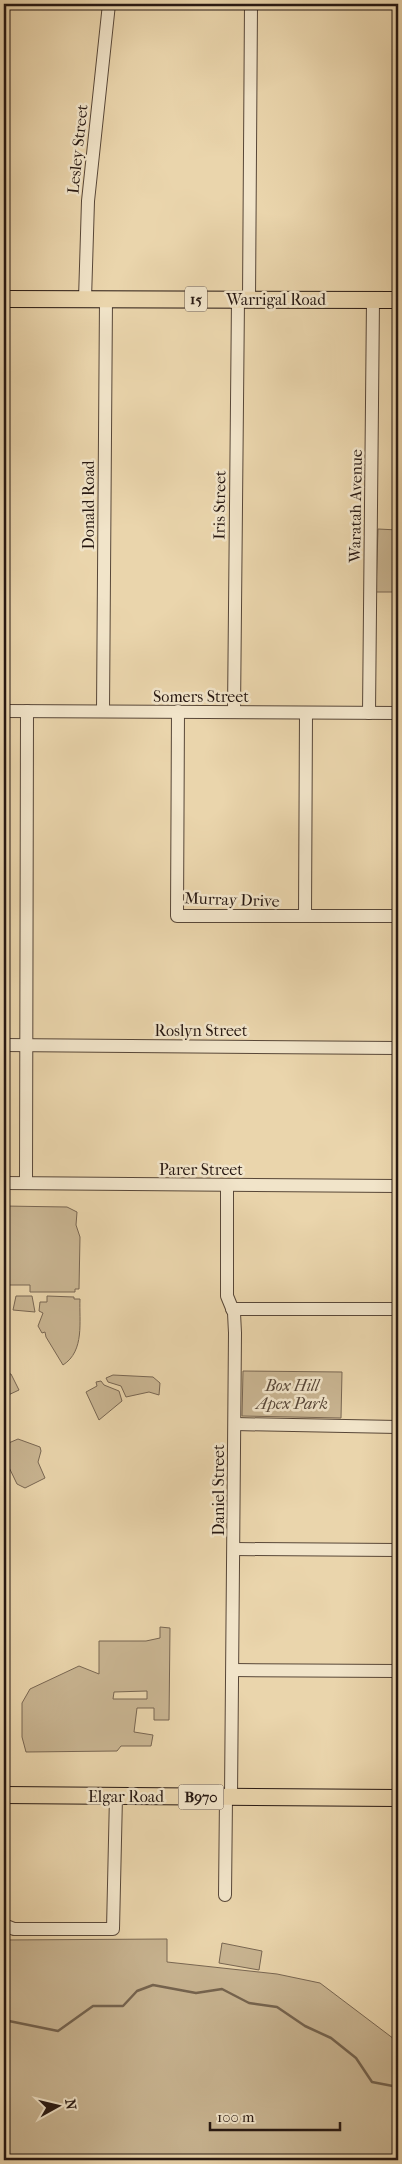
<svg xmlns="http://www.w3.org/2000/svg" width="402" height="2164" viewBox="0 0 402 2164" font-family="'IM FELL French Canon',serif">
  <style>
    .green { fill: #c9b592; stroke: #786652; fill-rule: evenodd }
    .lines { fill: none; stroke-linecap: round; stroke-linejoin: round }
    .stream { stroke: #74634f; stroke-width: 2.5 }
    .minor-casing { stroke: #584738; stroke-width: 14 }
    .major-casing { stroke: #271812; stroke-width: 18 }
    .minor { stroke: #f1e4c9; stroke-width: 12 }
    .major { stroke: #ead5ac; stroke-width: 16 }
    .labels { text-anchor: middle; stroke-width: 5; stroke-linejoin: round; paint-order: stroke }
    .shield { fill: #f1e4c9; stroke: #645549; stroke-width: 1 }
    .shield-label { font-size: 15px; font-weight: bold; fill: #271812 }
    .street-label { font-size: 16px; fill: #271812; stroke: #f1e4c9 }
    .park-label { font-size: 16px; font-style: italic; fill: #584738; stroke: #f1e4c9 }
  </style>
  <rect width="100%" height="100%" fill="#ead5ac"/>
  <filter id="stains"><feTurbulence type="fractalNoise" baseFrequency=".004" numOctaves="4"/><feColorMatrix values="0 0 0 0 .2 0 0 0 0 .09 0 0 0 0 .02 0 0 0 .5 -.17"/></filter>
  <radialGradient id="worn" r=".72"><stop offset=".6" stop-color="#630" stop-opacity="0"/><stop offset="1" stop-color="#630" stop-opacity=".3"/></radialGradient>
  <g class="green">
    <path d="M378,529L398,530V592H376Z"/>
    <path d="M4,1206L67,1207L77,1212L76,1225L80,1237L79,1289H75V1292H30V1285H4Z"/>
    <path d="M16,1296H32L35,1312L13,1310Z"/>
    <path d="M47,1296L74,1297V1299H80C79,1321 85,1351 63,1365L46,1337L45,1332L42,1333L38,1326L43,1313L39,1311L40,1302H47Z"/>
    <path d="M243,1371L342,1372L341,1418L242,1416Z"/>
    <path d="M4,1373L11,1374L19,1390L4,1397Z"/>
    <path d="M113,1375L153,1377L160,1383L159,1395L149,1392L126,1397L121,1386L108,1382L106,1378Z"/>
    <path d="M101,1381L104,1385L119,1391L122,1401L99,1420L86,1392L97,1386L96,1382Z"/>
    <path d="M18,1439L40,1447L41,1451L38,1462L45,1478L25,1488L17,1484L4,1457V1445Z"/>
    <path d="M160,1627L170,1628L169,1720H154V1708H137L134,1732L153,1735L151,1746H121L117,1751L26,1752L22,1737V1703L30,1689L79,1666L99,1674V1641H146L160,1638ZM147,1691V1699H113L114,1692Z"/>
    <path d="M167,1939V1962L277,1974L320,1983L398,2042V2160H4V1940Z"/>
    <path d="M222,1943L262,1951L259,1970L219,1963Z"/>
  </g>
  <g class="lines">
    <path class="stream" d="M4,2020L58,2031L93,2006H123L137,1991L153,1985L196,1993L222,1989L249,2003L277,2007L305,2026L331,2038L356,2058L372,2082L398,2087"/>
    <g class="minor-casing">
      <g id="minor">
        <path d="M85,299L88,201L109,4"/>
        <path d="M249,299L251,4"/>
        <path d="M4,711L398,713"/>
        <path d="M103,711L106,299"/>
        <path d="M178,711L177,916H398"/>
        <path d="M234,712L238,299"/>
        <path d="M369,713L373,300"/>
        <path d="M305,916L306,713"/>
        <path d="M4,1045L398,1048"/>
        <path d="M4,1183L398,1186"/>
        <path d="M26,1183L27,711"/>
        <path d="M227,1185V1296L234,1313L235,1333L231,1797"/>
        <path d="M232,1309H398"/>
        <path d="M235,1424L398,1427"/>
        <path d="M234,1549L398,1550"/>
        <path d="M233,1670L398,1671"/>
        <path d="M225,1895L226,1797"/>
        <path d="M4,1925L14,1929H113L116,1796"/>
      </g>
    </g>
    <g class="major-casing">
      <g id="major">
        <path d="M4,299L398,300"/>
        <path d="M4,1795L398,1798"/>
      </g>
    </g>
    <use href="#minor" class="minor"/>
    <use href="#major" class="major"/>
  </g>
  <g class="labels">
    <g class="shield">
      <rect x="185" y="286.5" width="22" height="25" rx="4"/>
      <rect x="178.5" y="1784.5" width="45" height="25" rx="4"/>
    </g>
    <g class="shield-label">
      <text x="196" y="304">15</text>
      <text x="201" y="1802">B970</text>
    </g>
    <g class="street-label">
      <text transform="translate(77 149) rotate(-84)" y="6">Lesley Street</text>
      <text x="276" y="305">Warrigal Road</text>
      <text transform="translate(88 505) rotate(-90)" y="6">Donald Road</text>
      <text transform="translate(219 505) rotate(-89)" y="6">Iris Street</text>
      <text transform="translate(355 506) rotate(-89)" y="6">Waratah Avenue</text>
      <text x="201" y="702">Somers Street</text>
      <text transform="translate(232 899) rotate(2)" y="6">Murray Drive</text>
      <text x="201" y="1036">Roslyn Street</text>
      <text x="201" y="1175">Parer Street</text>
      <text transform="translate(218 1490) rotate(-90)" y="6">Daniel Street</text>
      <text x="126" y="1802">Elgar Road</text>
    </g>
    <g class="park-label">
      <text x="292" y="1391">Box Hill<tspan x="292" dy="18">Apex Park</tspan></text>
    </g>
  </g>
  <rect width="402" height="2164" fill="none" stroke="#ead5ac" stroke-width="20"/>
  <rect x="5" y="5" width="392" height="2154" fill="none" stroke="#271812" stroke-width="2.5"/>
  <rect x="10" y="10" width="382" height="2144" fill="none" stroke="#271812"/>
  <g transform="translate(58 2106) rotate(82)" stroke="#f1e4c9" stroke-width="4" paint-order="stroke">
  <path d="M0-4L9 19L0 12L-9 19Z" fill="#271812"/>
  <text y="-8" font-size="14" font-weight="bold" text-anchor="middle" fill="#271812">N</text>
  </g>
  <path d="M210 2122v8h130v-8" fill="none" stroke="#271812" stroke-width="2.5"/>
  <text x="217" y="2122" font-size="15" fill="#271812" stroke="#f1e4c9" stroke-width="4" paint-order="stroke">100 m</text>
  <rect width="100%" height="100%" filter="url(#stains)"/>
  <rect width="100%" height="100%" fill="url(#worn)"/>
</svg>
